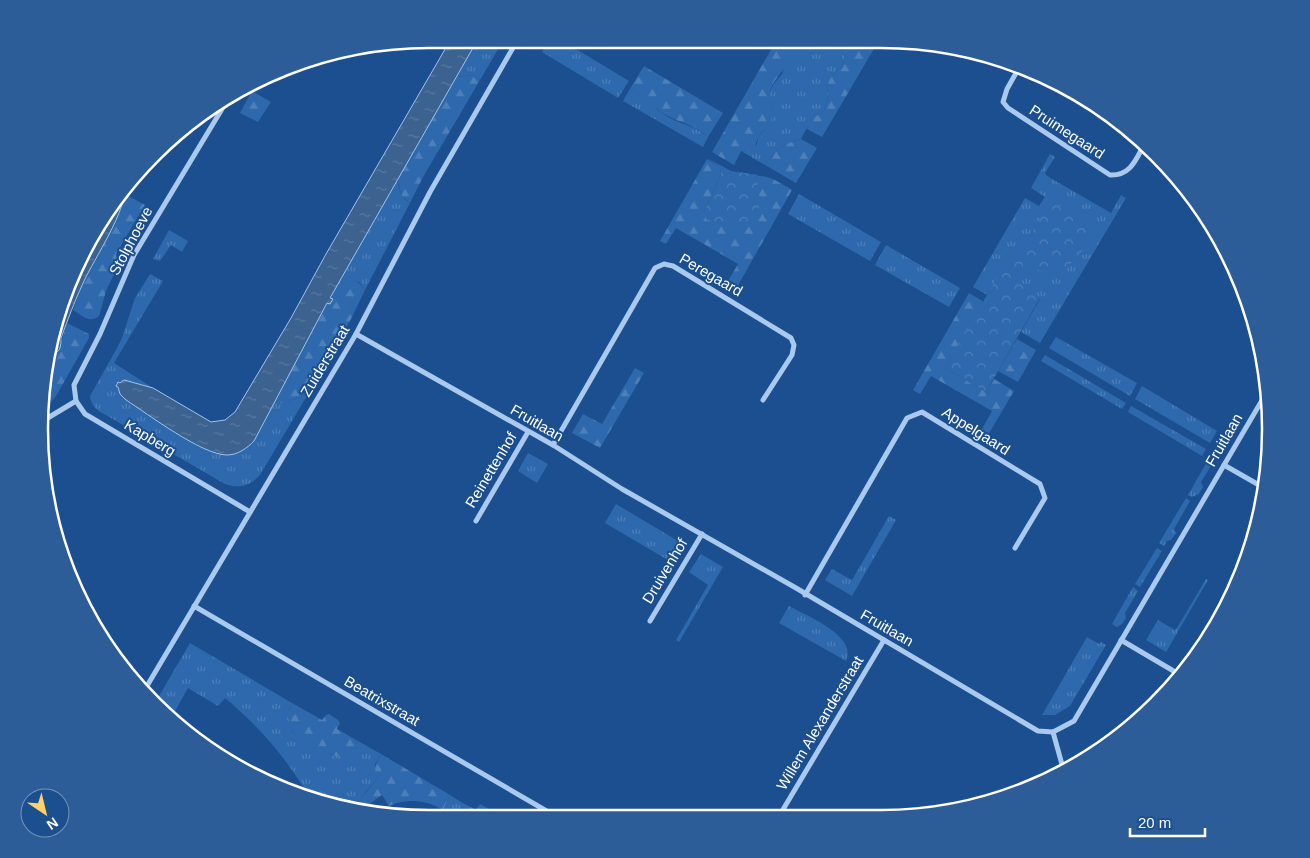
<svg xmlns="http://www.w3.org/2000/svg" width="1310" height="858" viewBox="0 0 1310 858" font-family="Arial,sans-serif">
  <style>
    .grass { fill: url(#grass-tufts) }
    .forest { fill: url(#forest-firs) }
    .park { fill: url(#park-crowns) }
    .water { fill: url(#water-ripples); stroke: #9cc4f0 }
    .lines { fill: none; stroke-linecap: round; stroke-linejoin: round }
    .minor { stroke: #a9c9ee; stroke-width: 5 }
    .labels { text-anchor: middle; stroke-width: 4; stroke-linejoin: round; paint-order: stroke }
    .street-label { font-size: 15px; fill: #fff; stroke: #1b4f8f }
    .rim { fill: none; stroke: #fff; stroke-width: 2.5 }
  </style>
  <defs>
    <pattern id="grass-tufts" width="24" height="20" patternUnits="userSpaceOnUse" patternTransform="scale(1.25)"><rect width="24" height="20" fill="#2e69ad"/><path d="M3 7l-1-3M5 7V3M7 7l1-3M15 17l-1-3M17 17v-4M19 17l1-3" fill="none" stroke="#4d80b9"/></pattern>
    <pattern id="forest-firs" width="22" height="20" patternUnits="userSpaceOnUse" patternTransform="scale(1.25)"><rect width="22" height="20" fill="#2e69ad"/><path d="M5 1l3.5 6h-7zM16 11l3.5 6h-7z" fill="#4d80b9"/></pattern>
    <pattern id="park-crowns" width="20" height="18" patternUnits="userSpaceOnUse" patternTransform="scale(1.25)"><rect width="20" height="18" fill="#2e69ad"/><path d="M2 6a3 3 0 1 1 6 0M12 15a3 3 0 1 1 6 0" fill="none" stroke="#4d80b9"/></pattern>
    <pattern id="water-ripples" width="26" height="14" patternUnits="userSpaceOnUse" patternTransform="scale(1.25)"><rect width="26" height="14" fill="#3c6290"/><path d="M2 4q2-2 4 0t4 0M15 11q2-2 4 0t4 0" fill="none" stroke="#597aa1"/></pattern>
  </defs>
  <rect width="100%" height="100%" fill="#1b4f8f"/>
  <g class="grass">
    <path d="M478,39H504L480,80L472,75L456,77Z"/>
    <path d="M549,40H561L629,81L618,98L542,52Z"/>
    <path d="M792,41H833C859,66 833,67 828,84C827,87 828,92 828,96C827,101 825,106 824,111C808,122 810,123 801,139C784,143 775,150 765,165L741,151L751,153L757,144L758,137L764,130L772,113L769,96L773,85L782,74L793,44Z"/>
    <path d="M631,87C646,99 658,113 676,121C688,126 698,128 708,137L703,147L623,101Z"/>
    <path d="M1050,154L1055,157L1045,173L1047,176L1111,213L1121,195L1126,198L1040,343L1021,332L1040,299L1000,274L987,295L973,287L1025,198L1039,206L1045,197L1031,188Z"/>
    <path d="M397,179C399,189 401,198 410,203L365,290L359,282L341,278Z"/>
    <path d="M799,194L881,242L870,261L788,214Z"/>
    <path d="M169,230L188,241L182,252L171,245L160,261L153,259Z"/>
    <path d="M886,245L960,288L949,307L875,265Z"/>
    <path d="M150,274L163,281L114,363L153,388L124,380L118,387L126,400L199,447L242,451L254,441L275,400L282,404L303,396L311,389L260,475C250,486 239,489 225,484L104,414C96,410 91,405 90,396L117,348L122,338L135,298Z"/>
    <path d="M1056,337L1137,383L1130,396L1049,348Z"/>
    <path d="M1045,355L1126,403L1122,409L1041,361Z"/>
    <path d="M1142,386L1217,431L1210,443L1135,399Z"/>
    <path d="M1131,406L1206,449L1202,456L1128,412Z"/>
    <path d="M528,453L548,464L537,483L518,471Z"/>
    <path d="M1212,453L1217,456L1201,482L1203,487L1199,494L1192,497L1188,495Z"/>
    <path d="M1186,498L1190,501L1174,529L1176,533L1171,540L1167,541L1164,546L1159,543Z"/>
    <path d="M616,504L683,544L673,563L605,523Z"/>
    <path d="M889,516L896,520L852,596L825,580L832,569L852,580Z"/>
    <path d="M1157,548L1162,551L1140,587L1135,584Z"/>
    <path d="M701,554L723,567L679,642L676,640L708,585L689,572Z"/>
    <path d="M1206,579L1208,580L1166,652L1146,640L1158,620L1175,630L1177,628Z"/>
    <path d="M1133,587L1138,591L1125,613L1126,618L1122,624L1117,627L1112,624Z"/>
    <path d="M789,606C807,616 858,636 846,661L779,623Z"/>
    <path d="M1087,637L1099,644L1101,642L1106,645L1070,706L1055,715H1042Z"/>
    <path d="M190,643L292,703L289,710L292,731L300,739L314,747L331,755L347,758L358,741L381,754L375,764L377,778C371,788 356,799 360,811L310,798C287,759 259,726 225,698L218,706L188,688L170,720L155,703Z"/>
    <path d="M450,795L461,802L465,816H450L443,810Z"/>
  </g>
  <g class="forest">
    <path d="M776,41H792C797,58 778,74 772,86C766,100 775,109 771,121C769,127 762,130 759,136C756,140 756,147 754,151L751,153L741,151L734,165L712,152Z"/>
    <path d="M833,41L878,42L822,137L807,129C807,120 817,116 824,111C825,106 827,101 828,96C828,92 827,87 828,84C833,67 859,66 833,41Z"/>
    <path d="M644,66L723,113L708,137C696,125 680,123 666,115C653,108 643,97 631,87Z"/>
    <path d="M472,75L480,80L423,177L410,203L402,196L397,179L456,77Z"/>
    <path d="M252,91L271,102L258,122L240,113Z"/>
    <path d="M801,139L817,148L796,183L765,165C774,151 784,143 801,139Z"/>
    <path d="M707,159L720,167L721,174L705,210L759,207L756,184L757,176C770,175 781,184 792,190L737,287L728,281L738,264L676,228L666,244L660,241Z"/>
    <path d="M125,194L145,205L116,254L118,266L106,291L99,316C89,324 82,315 73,310L83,282L112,227Z"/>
    <path d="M341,278C353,279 358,280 365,290L351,319L311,389L303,396L282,404L275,400L327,303L332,299L330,298Z"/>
    <path d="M969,293L984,302L945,368L986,392L994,379L1014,391L988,435L981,431L992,411L931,376L920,394L913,390Z"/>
    <path d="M67,323L89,334V338L56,396L52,401L43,408L40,407V404L49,357L58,352Z"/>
    <path d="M1017,339L1036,350L1018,382L998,371Z"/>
    <path d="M635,368L644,373L600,448L572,433L583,414L602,424Z"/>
    <path d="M292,703L322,720L326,715L329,714L338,720L340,723L337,729L358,741L347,759C322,753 275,738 292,703Z"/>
    <path d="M381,754L450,795L443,810C427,800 406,798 389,806L382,795L361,810L358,805C362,795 372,787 377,778C373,768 376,763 381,754Z"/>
    <path d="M461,802L476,810L480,804L489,809L485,815L487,816H465Z"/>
  </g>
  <g class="park">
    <path d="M707,158L731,171L759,175L757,176C756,186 761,196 759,207C756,230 721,227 706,219L705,210L721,174L720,167Z"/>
    <path d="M1045,197L1061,207L1081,212L1091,225L1093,230L1092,234C1086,250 1068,273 1049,272C1043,272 1037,269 1030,269C1023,274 1020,280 1024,288L1040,298L986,392L945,368L1001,271L1015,258L1035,228L1040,218L1042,212L1039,207Z"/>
  </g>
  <g class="water">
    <path d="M451,39H478L330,298L333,299L330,304L327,303L254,441C247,448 238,455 227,455C202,455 148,414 126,400L120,394L118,387L116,386L118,382L120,383L124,380L153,388L211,422L225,420L235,412L291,318L326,254Z"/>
    <path d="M124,187C129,207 93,261 84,281C75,300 68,319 61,338C61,350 60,351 49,357L60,303L120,191Z"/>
  </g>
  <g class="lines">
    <g class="minor">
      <path d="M1020,66L1007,89L1003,102L1008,108L1110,175C1131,176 1136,159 1145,143"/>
      <path d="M356,334L553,445L622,489L796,588L1038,731L1053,732L1074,721L1268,390"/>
      <path d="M76,401L74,385L100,334L134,255L222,109L224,99"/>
      <path d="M41,422L76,401L85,414L250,512"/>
      <path d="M553,445L655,268L664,264L673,266L791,338L794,345L792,355L763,400"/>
      <path d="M1224,465L1266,489"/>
      <path d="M476,521L528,432"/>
      <path d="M805,595L907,418L922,412L1040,484L1045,498L1015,548"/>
      <path d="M194,606L557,817"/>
      <path d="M650,621L702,534"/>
      <path d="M1121,640L1182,676"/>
      <path d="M144,691L356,334L430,192L518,39"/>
      <path d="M1053,732L1063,768L1067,770"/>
      <path d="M778,818L884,640"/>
    </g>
  </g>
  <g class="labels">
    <g class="street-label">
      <text transform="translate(1067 132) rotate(33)" y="5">Pruimegaard</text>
      <text transform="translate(131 241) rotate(-62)" y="5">Stolphoeve</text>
      <text transform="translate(711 275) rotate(30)" y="5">Peregaard</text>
      <text transform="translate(325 361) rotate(-59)" y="5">Zuiderstraat</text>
      <text transform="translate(537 423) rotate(30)" y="5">Fruitlaan</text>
      <text transform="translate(976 431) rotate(32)" y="5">Appelgaard</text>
      <text transform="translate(150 438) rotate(31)" y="5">Kapberg</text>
      <text transform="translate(1224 440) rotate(-60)" y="5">Fruitlaan</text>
      <text transform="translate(491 470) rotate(-59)" y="5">Reinettenhof</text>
      <text transform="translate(665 571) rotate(-59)" y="5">Druivenhof</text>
      <text transform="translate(887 628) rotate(30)" y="5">Fruitlaan</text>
      <text transform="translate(382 701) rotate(30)" y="5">Beatrixstraat</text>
      <text transform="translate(820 723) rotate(-59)" y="5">Willem Alexanderstraat</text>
    </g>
  </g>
  <path d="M0 0H1310V858H0ZM429 48H881A381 381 0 0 1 1262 429V429A381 381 0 0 1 881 810H429A381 381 0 0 1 48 429V429A381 381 0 0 1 429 48Z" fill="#2d5d98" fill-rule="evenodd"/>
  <path class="rim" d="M429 48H881A381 381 0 0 1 1262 429V429A381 381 0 0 1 881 810H429A381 381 0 0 1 48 429V429A381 381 0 0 1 429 48Z"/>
  <g transform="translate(45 813) rotate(145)"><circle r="24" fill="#1b4f8f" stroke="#7695bc"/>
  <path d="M0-4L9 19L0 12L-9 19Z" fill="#ffd166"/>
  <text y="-8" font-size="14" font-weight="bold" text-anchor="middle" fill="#ffffff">N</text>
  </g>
  <path d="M1130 828v8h75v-8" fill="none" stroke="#ffffff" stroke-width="2.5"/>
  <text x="1138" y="828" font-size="15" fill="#ffffff" stroke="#1b4f8f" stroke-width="4" paint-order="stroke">20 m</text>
</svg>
